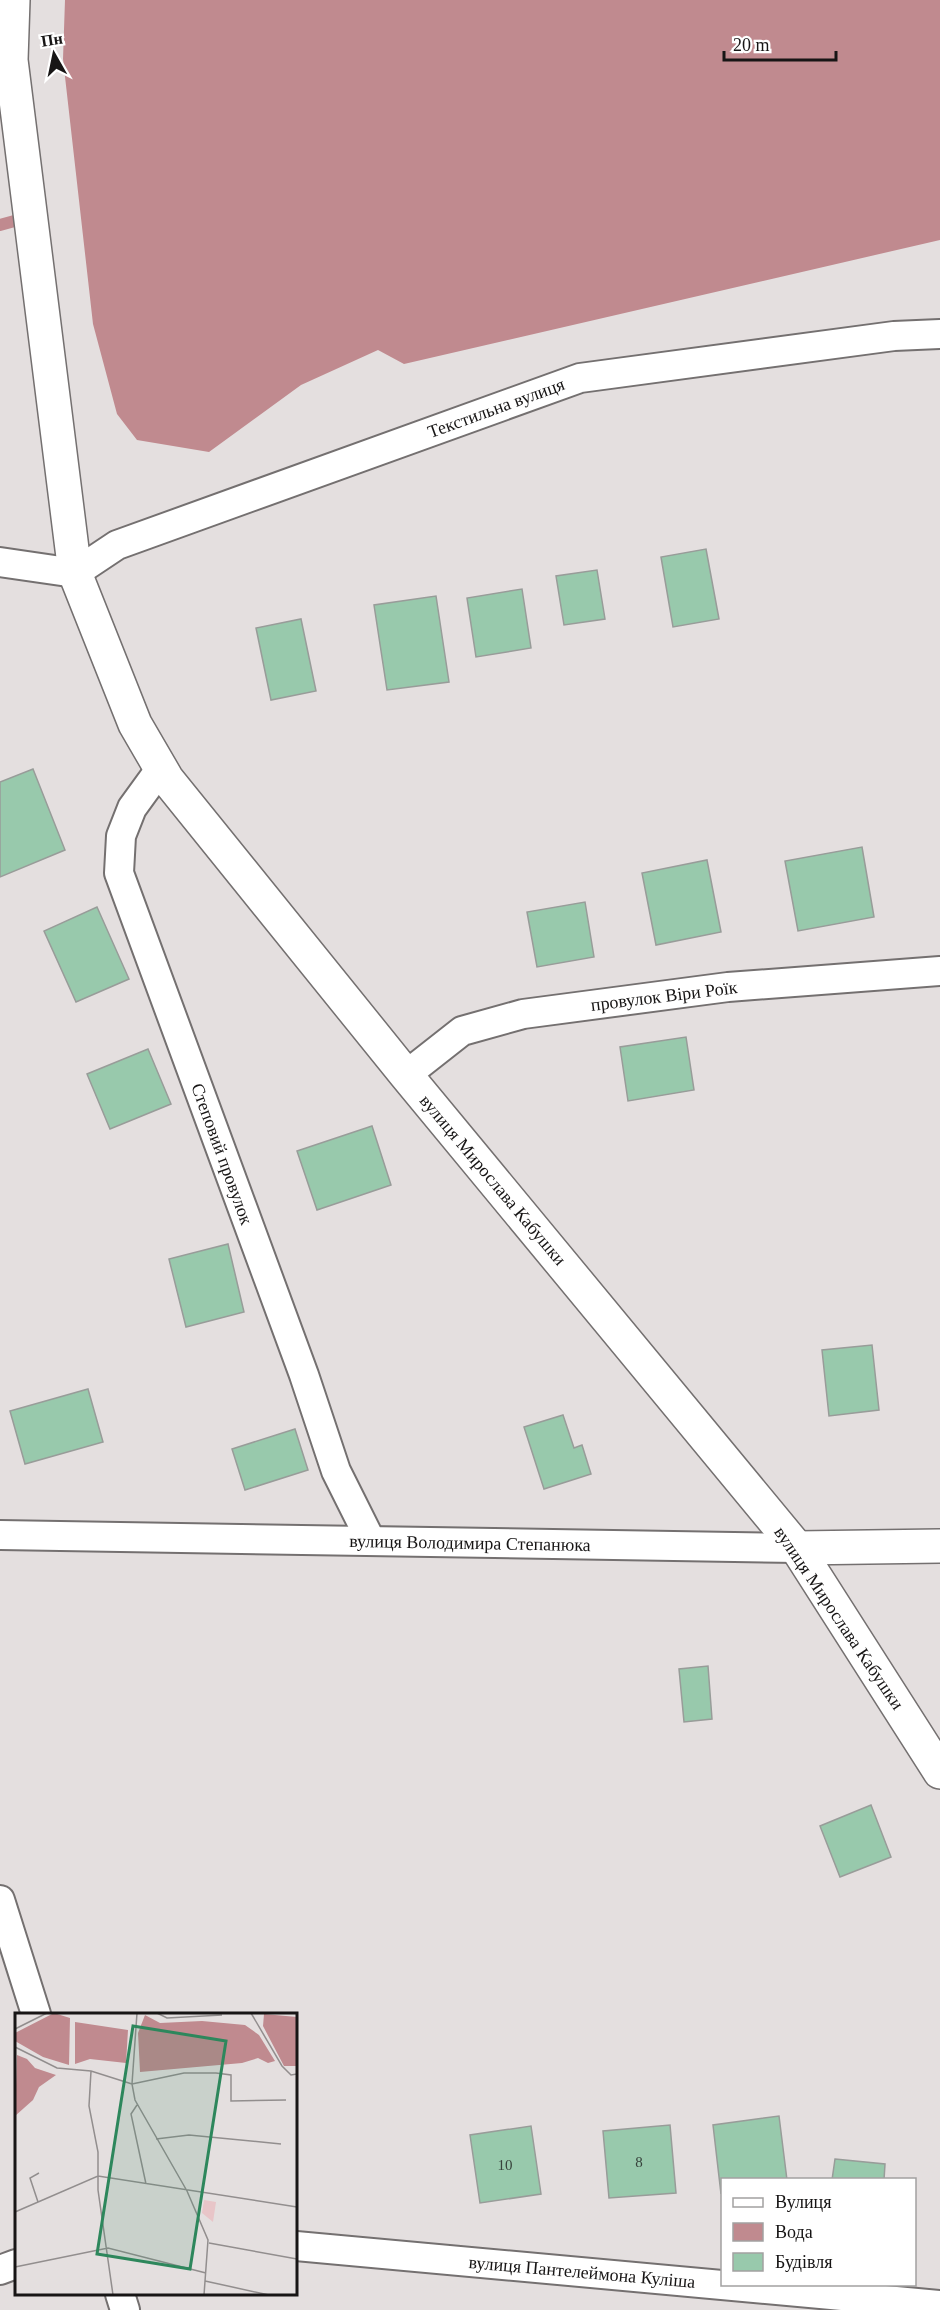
<svg xmlns="http://www.w3.org/2000/svg" width="940" height="2310" viewBox="0 0 940 2310" font-family="'Times New Roman',serif">
  <style>
    .water { fill: #c08a8f }
    .lines { fill: none; stroke-linecap: round; stroke-linejoin: round }
    .stream { stroke: #c08a8f; stroke-width: 12 }
    .building { fill: #98c9ac; stroke: #989c99; stroke-width: 1.5 }
    .minor-casing { stroke: #747070; stroke-width: 32 }
    .tertiary-casing { stroke: #747070; stroke-width: 36 }
    .minor { stroke: #fff; stroke-width: 28 }
    .tertiary { stroke: #fff; stroke-width: 33 }
    .labels { text-anchor: middle; stroke-width: 4.5; stroke-linejoin: round; paint-order: stroke }
    .number-label { font-size: 15px; fill: #37423b }
    .street-label { font-size: 18px; fill: #171515; stroke: #fff }
    .inset-road { fill: none; stroke: #928e8e; stroke-width: 1.5 }
    .view { fill: #2d875c; fill-opacity: 0.15; stroke: #2d875c; stroke-width: 3 }
    .inset-edge { fill: none; stroke: #171515; stroke-width: 3 }
  </style>
  <rect width="100%" height="100%" fill="#e4dfdf"/>
  <path class="water" d="M65,0H940V240L404,364L378,350L301,385L209,452L137,440L117,414L93,324L63,59Z"/>
  <g class="lines">
    <path class="stream" d="M0,225L29,217"/>
  </g>
  <g class="building">
    <path d="M706,549L719,619L673,627L661,557Z"/>
    <path d="M597,570L605,619L564,625L556,576Z"/>
    <path d="M522,589L531,648L476,657L467,598Z"/>
    <path d="M436,596L449,682L387,690L374,605Z"/>
    <path d="M301,619L316,691L271,700L256,628Z"/>
    <path d="M33,769L65,850L0,877V782Z"/>
    <path d="M862,847L874,917L798,931L785,861Z"/>
    <path d="M707,860L721,932L656,945L642,873Z"/>
    <path d="M585,902L594,957L537,967L527,912Z"/>
    <path d="M97,907L129,979L76,1002L44,931Z"/>
    <path d="M686,1037L694,1090L628,1101L620,1047Z"/>
    <path d="M148,1049L171,1104L110,1129L87,1074Z"/>
    <path d="M372,1126L391,1185L317,1210L297,1151Z"/>
    <path d="M228,1244L244,1312L186,1327L169,1259Z"/>
    <path d="M872,1345L879,1410L829,1416L822,1350Z"/>
    <path d="M88,1389L103,1442L25,1464L10,1411Z"/>
    <path d="M563,1415L574,1448L582,1445L591,1474L544,1489L524,1427Z"/>
    <path d="M295,1429L308,1470L245,1490L232,1449Z"/>
    <path d="M708,1666L712,1719L684,1722L679,1669Z"/>
    <path d="M871,1805L891,1857L840,1877L820,1826Z"/>
    <path d="M779,2116L787,2180H722L721,2194L713,2125Z"/>
    <path d="M670,2125L676,2193L609,2198L603,2131Z"/>
    <path d="M531,2126L541,2194L480,2203L470,2135Z"/>
    <path d="M835,2159L885,2164L884,2180H832Z"/>
  </g>
  <g class="lines">
    <g class="minor-casing">
      <g id="minor">
        <path d="M0,562L75,573L117,545L580,378L894,336L940,334"/>
        <path d="M161,768L132,808L121,836L119,873L304,1375L336,1471L371,1541"/>
        <path d="M406,1075L462,1031L523,1014L728,987L940,971"/>
        <path d="M0,1535L797,1548"/>
        <path d="M0,1900L36,2014"/>
        <path d="M296,2246L940,2305"/>
        <path d="M0,2270L16,2264"/>
        <path d="M120,2294L125,2310"/>
      </g>
    </g>
    <g class="tertiary-casing">
      <g id="tertiary">
        <path d="M13,0L11,60L75,573L135,724L167,779L406,1075L797,1548L940,1772"/>
        <path d="M797,1548L940,1546"/>
      </g>
    </g>
    <use href="#minor" class="minor"/>
    <use href="#tertiary" class="tertiary"/>
  </g>
  <g class="labels">
    <g class="number-label">
      <text x="639" y="2167">8</text>
      <text x="505" y="2170">10</text>
    </g>
    <g class="street-label">
      <text transform="translate(496 408) rotate(-20)" y="6">Текстильна вулиця</text>
      <text transform="translate(664 996) rotate(-7)" y="6">провулок Віри Роїк</text>
      <text transform="translate(222 1154) rotate(70)" y="6">Степовий провулок</text>
      <text transform="translate(493 1180) rotate(50)" y="6">вулиця Мирослава Кабушки</text>
      <text transform="translate(470 1543) rotate(1)" y="6">вулиця Володимира Степанюка</text>
      <text transform="translate(839 1618) rotate(56)" y="6">вулиця Мирослава Кабушки</text>
      <text transform="translate(582 2272) rotate(5)" y="6">вулиця Пантелеймона Куліша</text>
    </g>
  </g>
  <g transform="translate(15 2013)">
    <rect width="282" height="282" fill="#e4dfdf"/>
    <path d="M189,187L201,189L198,209L187,200Z" fill="#e8c5c8"/>
    <path d="M39,0L55,5L54,52L28,44L0,28V20ZM249,1L282,4V53H269L248,13ZM130,2L145,10L187,8L230,12L244,22L260,48L253,50L243,45L227,50L125,59L123,20ZM60,9L113,17L111,50L75,46L60,51ZM2,42L12,46L20,55L41,62L24,74L18,87L0,103Z" fill="#c08a8f"/>
    <path class="inset-road" d="M122,0L117,71L120,87L172,178L193,227L189,282M142,0L152,5L207,2M236,0L267,53L276,62L282,61M0,16L32,0M0,34L42,55L76,58L117,71M76,58L74,93L83,139V177L98,282M117,71L169,60H201L216,62V88L271,87M122,92L116,101L131,171M141,126L174,122L266,131M23,189L15,165L24,160M0,199L83,163L282,194M194,230L282,246M0,254L93,235L191,260M190,268L254,282"/>
    <path class="view" d="M118,13L211,28L175,256L82,241Z"/>
    <rect width="282" height="282" class="inset-edge"/>
  </g>
  <rect x="721" y="2178" width="195" height="108" fill="#ffffff" stroke="#a2a1a1" stroke-width="1.5"/>
  <rect x="733" y="2198" width="30" height="9" fill="#ffffff" stroke="#a2a1a1" stroke-width="1.5"/>
  <text x="775" y="2208" font-size="18" fill="#171515">Вулиця</text>
  <rect x="733" y="2223" width="30" height="18" fill="#c08a8f" stroke="#a2a1a1" stroke-width="1.5"/>
  <text x="775" y="2238" font-size="18" fill="#171515">Вода</text>
  <rect x="733" y="2253" width="30" height="18" fill="#98c9ac" stroke="#a2a1a1" stroke-width="1.5"/>
  <text x="775" y="2268" font-size="18" fill="#171515">Будівля</text>
  <g transform="translate(54 54) rotate(351)" stroke="#ffffff" stroke-width="4.5" paint-order="stroke">
  <path d="M0-4.5L10 22L0 15L-10 22Z" fill="#171515"/>
  <text y="-9" font-size="16" font-weight="bold" text-anchor="middle" fill="#171515">Пн</text>
  </g>
  <path d="M724 51v9h112v-9" fill="none" stroke="#171515" stroke-width="3"/>
  <text x="733" y="51" font-size="18" fill="#171515" stroke="#ffffff" stroke-width="4.5" paint-order="stroke">20 m</text>
</svg>
